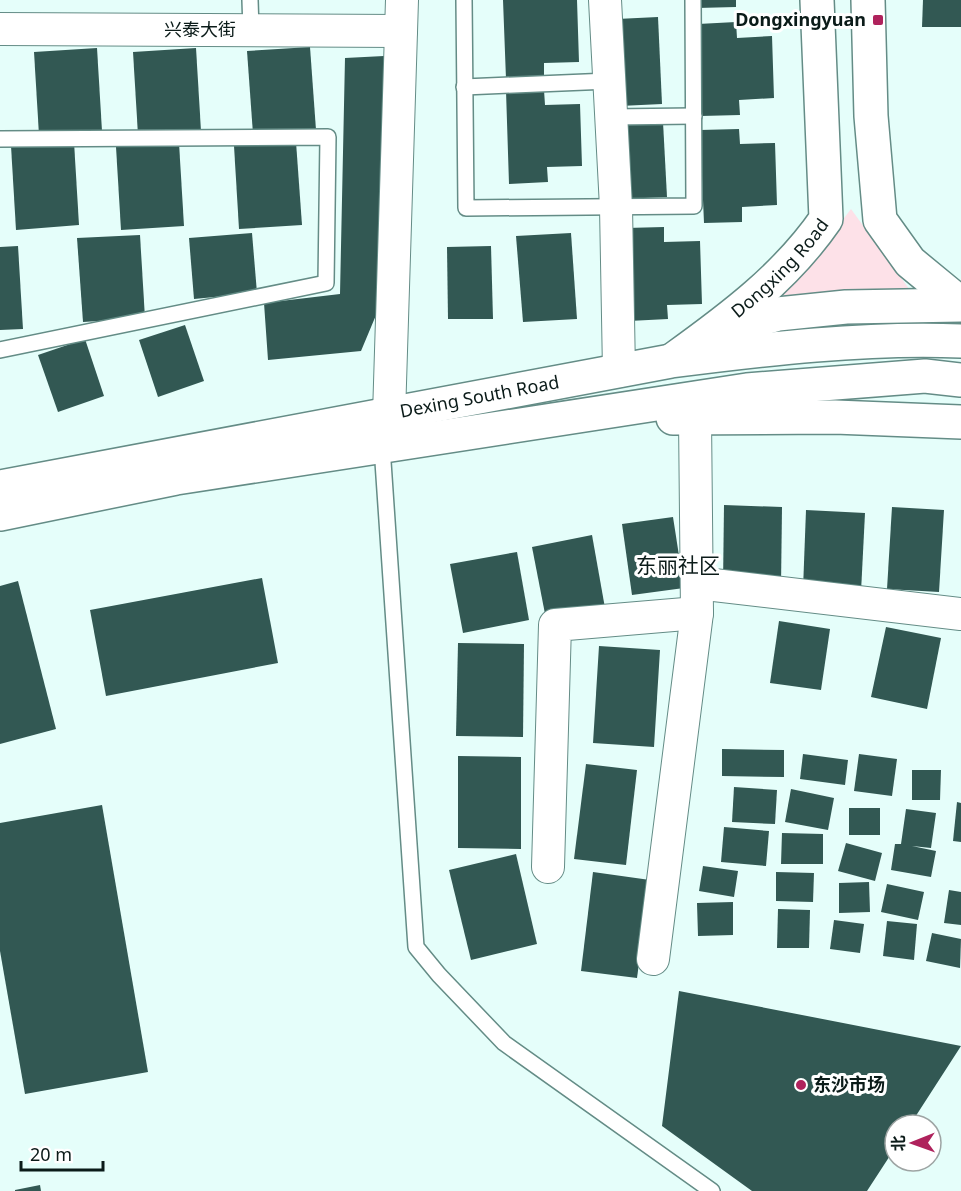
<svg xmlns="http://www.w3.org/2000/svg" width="961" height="1191" viewBox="0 0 961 1191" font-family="'Noto Sans','Noto Sans SC',sans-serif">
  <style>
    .green { fill: #fde1e8 }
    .building { fill: #325853 }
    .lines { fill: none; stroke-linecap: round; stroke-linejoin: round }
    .service-casing { stroke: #648c86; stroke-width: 18 }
    .minor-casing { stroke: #648c86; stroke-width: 34 }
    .secondary-casing { stroke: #648c86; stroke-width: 36 }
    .service { stroke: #fff; stroke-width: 15 }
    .minor { stroke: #fff; stroke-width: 32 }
    .secondary { stroke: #fff; stroke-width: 33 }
    .poi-dot { fill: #af225c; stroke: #fff; stroke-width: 2 }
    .labels { text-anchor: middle; stroke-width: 6; stroke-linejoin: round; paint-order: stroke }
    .poi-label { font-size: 18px; font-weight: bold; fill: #0b1b19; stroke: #fff; text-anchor: end }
    .street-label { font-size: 18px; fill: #0b1b19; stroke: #fff }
    .quarter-label { font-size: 21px; fill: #0b1b19; stroke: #fff }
  </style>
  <rect width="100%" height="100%" fill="#e5fefa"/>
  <path class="green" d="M851,209L915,297L764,308L813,259Z"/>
  <g class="building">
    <path d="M503,0H577L579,62L544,63V77L506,79Z"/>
    <path d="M697,0H736V7L697,8Z"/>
    <path d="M923,0H961V27H922Z"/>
    <path d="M658,17L662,104L620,106L617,19Z"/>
    <path d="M736,22L737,38L772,36L774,98L739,100L740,115L701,116L698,24Z"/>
    <path d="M310,47L316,130L253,134L247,51Z"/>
    <path d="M97,48L102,131L39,135L34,52Z"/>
    <path d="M196,48L201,131L138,135L133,52Z"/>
    <path d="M384,56L379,308L361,351L268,360L264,303L340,294L345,58Z"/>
    <path d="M544,90L545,105L580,104L582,166L547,167L548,182L509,184L506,91Z"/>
    <path d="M663,122L667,197L623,199L618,125Z"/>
    <path d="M739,129L740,144L775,143L777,205L742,207V222L704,223L700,130Z"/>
    <path d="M74,142L79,225L16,230L11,146Z"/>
    <path d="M296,142L302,225L239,229L234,146Z"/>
    <path d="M179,143L184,226L121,230L116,147Z"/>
    <path d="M664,227V242L700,241L702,304L667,305L668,319L629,321L626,228Z"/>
    <path d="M252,233L257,293L194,299L189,238Z"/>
    <path d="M571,233L577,319L523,322L516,236Z"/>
    <path d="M140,235L145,318L83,322L77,238Z"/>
    <path d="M18,246L23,329L0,330V247Z"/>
    <path d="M491,246L493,319H448L447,247Z"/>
    <path d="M185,325L204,381L158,397L139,340Z"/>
    <path d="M85,339L104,396L58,412L38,355Z"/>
    <path d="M724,505L782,507L781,586L723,585Z"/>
    <path d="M892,507L944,510L939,592L887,589Z"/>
    <path d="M806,510L865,513L861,592L803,589Z"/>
    <path d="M673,517L684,588L632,595L622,524Z"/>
    <path d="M592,535L605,608L546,619L532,547Z"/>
    <path d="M517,552L529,620L463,633L450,564Z"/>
    <path d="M262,578L278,663L106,696L90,610Z"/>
    <path d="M18,581L56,729L0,744V586Z"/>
    <path d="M779,621L830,629L821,690L770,683Z"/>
    <path d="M886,627L941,638L927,709L871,697Z"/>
    <path d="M458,643L524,644L523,737L456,736Z"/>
    <path d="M599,646L660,650L654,747L593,743Z"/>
    <path d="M722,749L784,750V777L722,776Z"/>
    <path d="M803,754L848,760L845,785L800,779Z"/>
    <path d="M859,754L897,759L892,796L854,791Z"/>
    <path d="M458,756L521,757V849L458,848Z"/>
    <path d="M586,764L637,770L626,865L574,859Z"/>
    <path d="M912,770H941L940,800H912Z"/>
    <path d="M734,787L777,790L775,824L732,822Z"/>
    <path d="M791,789L834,798L828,830L785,822Z"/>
    <path d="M957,802L961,803V842L953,841Z"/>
    <path d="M102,805L148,1072L25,1094L0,951V823Z"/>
    <rect x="849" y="808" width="31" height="27"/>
    <path d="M906,809L936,813L931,848L912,846L936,851L931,877L891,870L895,844H901Z"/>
    <path d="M724,827L769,831L766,866L721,862Z"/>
    <path d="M782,833L823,834V864H781Z"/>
    <path d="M846,843L882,853L875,881L838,871Z"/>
    <path d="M516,854L537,944L471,960L449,870Z"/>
    <path d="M703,866L738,871L734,897L699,891Z"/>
    <path d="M593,872L650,880L637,978L581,971Z"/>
    <path d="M776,872L814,873L813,902L776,901Z"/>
    <path d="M869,882L870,912L839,913V883Z"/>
    <path d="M887,884L924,892L918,920L881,912Z"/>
    <path d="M949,890L961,892V925L944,923Z"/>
    <path d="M733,902V935L698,936L697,903Z"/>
    <path d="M778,909L810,910L809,948H777Z"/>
    <path d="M834,920L864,924L860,953L830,949Z"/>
    <path d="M887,921L917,924L914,960L883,956Z"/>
    <path d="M932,933L961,939L960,968L926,961Z"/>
    <path d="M679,991L961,1046L910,1125H895V1148L867,1191H752L662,1126Z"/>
    <path d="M40,1185L41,1191H15V1190Z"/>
  </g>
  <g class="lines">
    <g class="service-casing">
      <g id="service">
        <path d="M250,0L251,30"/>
        <path d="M464,0L466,208L694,206L693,0"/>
        <path d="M464,87L609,81"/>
        <path d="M611,117L694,116"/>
        <path d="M0,139L328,137L326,283L0,350"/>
        <path d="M382,447L416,947L439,975L504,1043L712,1191"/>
      </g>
    </g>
    <g class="minor-casing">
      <g id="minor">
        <path d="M605,0L616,207L619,371"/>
        <path d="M0,29L401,31"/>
        <path d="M389,415L402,0"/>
        <path d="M697,583L961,614"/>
        <path d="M548,867L555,625L697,613"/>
        <path d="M653,959L697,613L695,418"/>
      </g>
    </g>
    <g class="secondary-casing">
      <g id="secondary">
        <path d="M868,0L871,116L880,220L910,262L961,304"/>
        <path d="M725,329L778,314L846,307L961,305"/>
        <path id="s1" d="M674,359C731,318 786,277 826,219L817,0"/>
        <path d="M673,418L835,417L961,422"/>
        <path id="s2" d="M0,487L671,361C765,349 866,337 961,341"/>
        <path d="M0,514L176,478L747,390L925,376L961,380"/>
      </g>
    </g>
    <use href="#service" class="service"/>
    <use href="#minor" class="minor"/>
    <use href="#secondary" class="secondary"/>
  </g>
  <g class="poi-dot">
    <rect x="872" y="14" width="12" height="12" rx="3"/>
    <circle cx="801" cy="1085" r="6"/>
  </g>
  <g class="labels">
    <g class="poi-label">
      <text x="866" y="26">Dongxingyuan</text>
      <text x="813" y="1091" text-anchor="start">东沙市场</text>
    </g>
    <g class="street-label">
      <text x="200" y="36">兴泰大街</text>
      <text dy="6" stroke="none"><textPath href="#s1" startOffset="140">Dongxing Road</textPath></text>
      <text dy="6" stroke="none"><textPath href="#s2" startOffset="488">Dexing South Road</textPath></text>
    </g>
    <g class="quarter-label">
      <text x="678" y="573">东丽社区</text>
    </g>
  </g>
  <g transform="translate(913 1143) rotate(269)"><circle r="28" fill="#ffffff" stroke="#9da4a3" stroke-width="1.5"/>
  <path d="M0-4.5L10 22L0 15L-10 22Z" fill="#af225c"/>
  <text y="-9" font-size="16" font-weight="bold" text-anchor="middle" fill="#0b1b19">北</text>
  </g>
  <path d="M21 1161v9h82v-9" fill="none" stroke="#0b1b19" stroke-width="3"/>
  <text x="30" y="1161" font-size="18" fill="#0b1b19" stroke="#ffffff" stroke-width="4.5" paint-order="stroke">20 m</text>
</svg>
